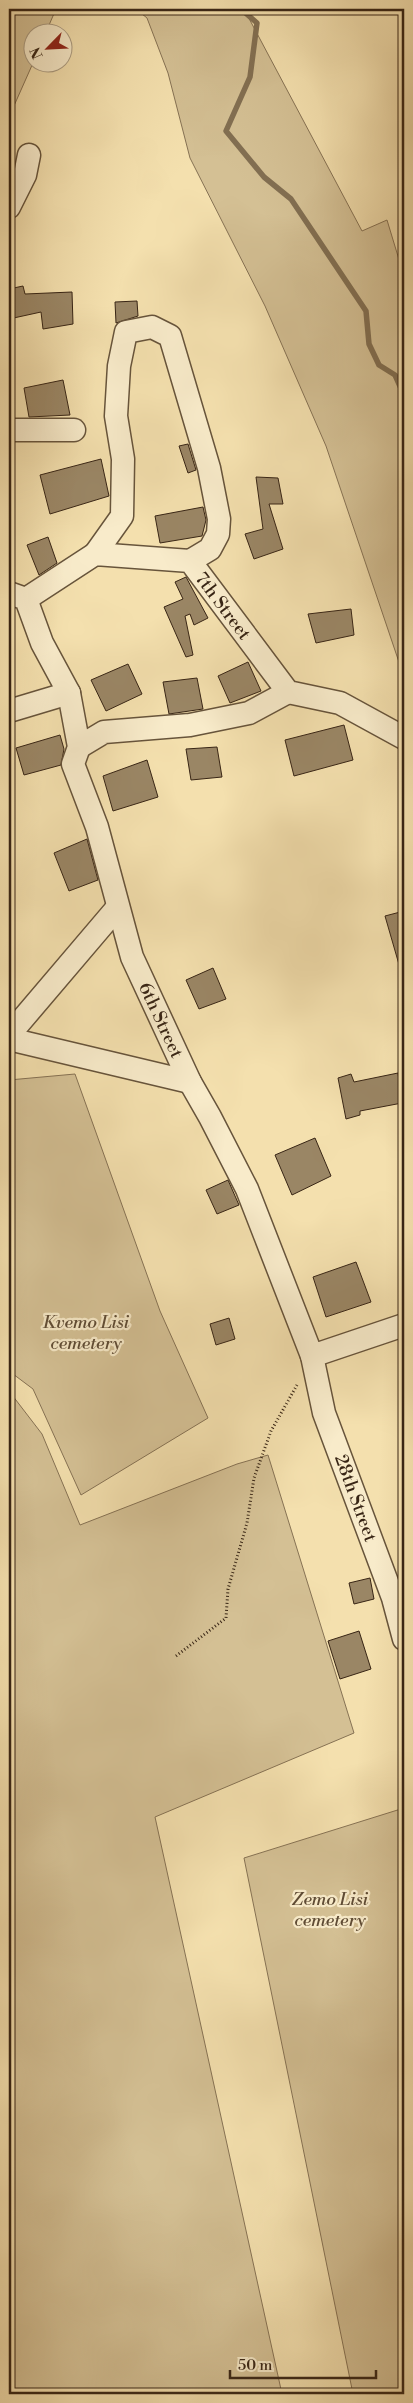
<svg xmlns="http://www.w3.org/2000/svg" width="413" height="2403" viewBox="0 0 413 2403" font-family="'Libre Bodoni',serif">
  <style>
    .green { fill: #d4c094; stroke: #867254 }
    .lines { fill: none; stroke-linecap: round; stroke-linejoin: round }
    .stream { stroke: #826f52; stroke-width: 5.5 }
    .building { fill: #9a8665; stroke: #382515 }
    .minor-casing { stroke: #67543b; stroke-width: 25 }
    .path { stroke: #382515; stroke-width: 3; stroke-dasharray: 1 2.5; stroke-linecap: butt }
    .minor { stroke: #f8ebca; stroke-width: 22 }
    .labels { text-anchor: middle; stroke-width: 4.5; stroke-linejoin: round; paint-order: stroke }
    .street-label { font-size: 18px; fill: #382515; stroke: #f8ebca }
    .park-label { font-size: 18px; font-style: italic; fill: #5f4c35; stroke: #f8ebca }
  </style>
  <rect width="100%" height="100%" fill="#f4e0ae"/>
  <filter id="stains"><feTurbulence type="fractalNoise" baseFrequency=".004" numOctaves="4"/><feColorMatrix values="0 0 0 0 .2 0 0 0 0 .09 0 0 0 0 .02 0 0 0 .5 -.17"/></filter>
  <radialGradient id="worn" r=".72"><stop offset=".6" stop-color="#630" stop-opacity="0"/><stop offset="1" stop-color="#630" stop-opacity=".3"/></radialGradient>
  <g class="green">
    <path d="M9,9H56L46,32H32L33,63L9,117Z"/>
    <path d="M136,9H244L362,231L387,220L404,276V677L326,446L265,306L190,158L168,73L147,18Z"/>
    <path d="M75,1074L160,1311L208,1418L81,1495L33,1389L9,1371V1080Z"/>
    <path d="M9,1391L42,1434L80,1525L237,1464L268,1455L354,1733L155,1817L282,2394H9Z"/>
    <path d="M404,1808V2394H353L244,1858Z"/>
  </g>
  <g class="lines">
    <path class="stream" d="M241,9L257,23L250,77L226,131L264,177L291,199L366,311L369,344L379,365L395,375L404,395"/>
  </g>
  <g class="building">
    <path d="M23,286L25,294L72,292L73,324L43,329L41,312L9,319V289Z"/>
    <path d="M137,301L138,316L116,323L115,302Z"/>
    <path d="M63,380L70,415L29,417L24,388Z"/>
    <path d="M188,444L196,470L188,473L179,446Z"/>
    <path d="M101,459L109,496L50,514L40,475Z"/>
    <path d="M256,477L278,478L283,504H269L283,549L254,559L245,534L263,529Z"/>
    <path d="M203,507L206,520L202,536L160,543L155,516Z"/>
    <path d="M48,537L57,563L39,575L27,545Z"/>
    <path d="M186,577L208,618L194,625L190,614L185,616L193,655L186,657L164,607L183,599L175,582Z"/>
    <path d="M351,609L354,635L316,643L308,614Z"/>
    <path d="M248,662L261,691L230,703L218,676Z"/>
    <path d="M128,664L142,694L106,711L91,680Z"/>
    <path d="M197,678L203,709L169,714L163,682Z"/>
    <path d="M344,725L353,760L294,776L285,740Z"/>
    <path d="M60,735L64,749L61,765L24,775L16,748Z"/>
    <path d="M217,747L222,777L191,780L186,749Z"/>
    <path d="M147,760L158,797L113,811L103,776Z"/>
    <path d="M87,839L98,880L69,891L54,853Z"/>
    <path d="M404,911V967L400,968L385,916Z"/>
    <path d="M213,968L226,999L199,1009L186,980Z"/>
    <path d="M398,1073L402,1103L360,1111V1115L346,1119L338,1078L351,1074L354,1082Z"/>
    <path d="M315,1138L331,1176L292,1195L275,1155Z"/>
    <path d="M228,1180L239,1205L217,1214L206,1190Z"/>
    <path d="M356,1262L371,1302L326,1317L313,1277Z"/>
    <path d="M229,1318L235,1339L216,1345L210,1324Z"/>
    <path d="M370,1578L374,1599L354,1604L349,1583Z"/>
    <path d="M359,1631L371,1669L340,1679L328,1641Z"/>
  </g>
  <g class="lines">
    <g class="minor-casing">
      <g id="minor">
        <path d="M9,207L25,175L29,155"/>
        <path d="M9,430H74"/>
        <path d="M95,554L122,516L123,459L116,416L119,366L126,332L152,327L170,336L209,468L219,519L218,534L210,549L190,561"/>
        <path d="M9,593L26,599L42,643L69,693L79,747L73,764L97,827L132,957L190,1082L210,1117L247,1189L312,1356L404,1325"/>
        <path d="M26,599L95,554L190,561L288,692L340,703L404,738"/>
        <path d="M9,711L69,693"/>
        <path d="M79,747L104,732L190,725L249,713L288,692"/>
        <path d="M9,1035L117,908"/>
        <path d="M9,1039L190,1082"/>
        <path d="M312,1356L324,1413L393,1598L404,1639"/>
      </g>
    </g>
    <path class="path" d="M176,1656L226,1618L228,1589L247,1523L254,1478L271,1431L297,1385"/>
    <use href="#minor" class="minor"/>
  </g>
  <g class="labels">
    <g class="street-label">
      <text transform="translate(223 606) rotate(53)" y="6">7th Street</text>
      <text transform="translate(161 1020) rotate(65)" y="6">6th Street</text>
      <text transform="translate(356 1498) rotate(70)" y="6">28th Street</text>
    </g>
    <g class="park-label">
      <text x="86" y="1328">Kvemo Lisi<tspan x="86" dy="21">cemetery</tspan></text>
      <text x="330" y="1905">Zemo Lisi<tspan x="330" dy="21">cemetery</tspan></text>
    </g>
  </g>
  <rect width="413" height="2403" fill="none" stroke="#f4e0ae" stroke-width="30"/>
  <rect x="10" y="10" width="393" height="2383" fill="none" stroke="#382515" stroke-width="2.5"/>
  <rect x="15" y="15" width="383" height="2373" fill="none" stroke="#382515"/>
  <g transform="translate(48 48) rotate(246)"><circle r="24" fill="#f8ebca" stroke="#ab9c82"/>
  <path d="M0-4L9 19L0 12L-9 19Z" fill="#8f2418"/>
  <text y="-8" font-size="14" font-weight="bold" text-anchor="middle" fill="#382515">N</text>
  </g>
  <path d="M230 2370v8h146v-8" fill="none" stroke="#382515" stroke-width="2.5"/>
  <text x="238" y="2370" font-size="15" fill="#382515" stroke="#f8ebca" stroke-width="4" paint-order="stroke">50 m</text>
  <rect width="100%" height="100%" filter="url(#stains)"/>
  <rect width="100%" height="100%" fill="url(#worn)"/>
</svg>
